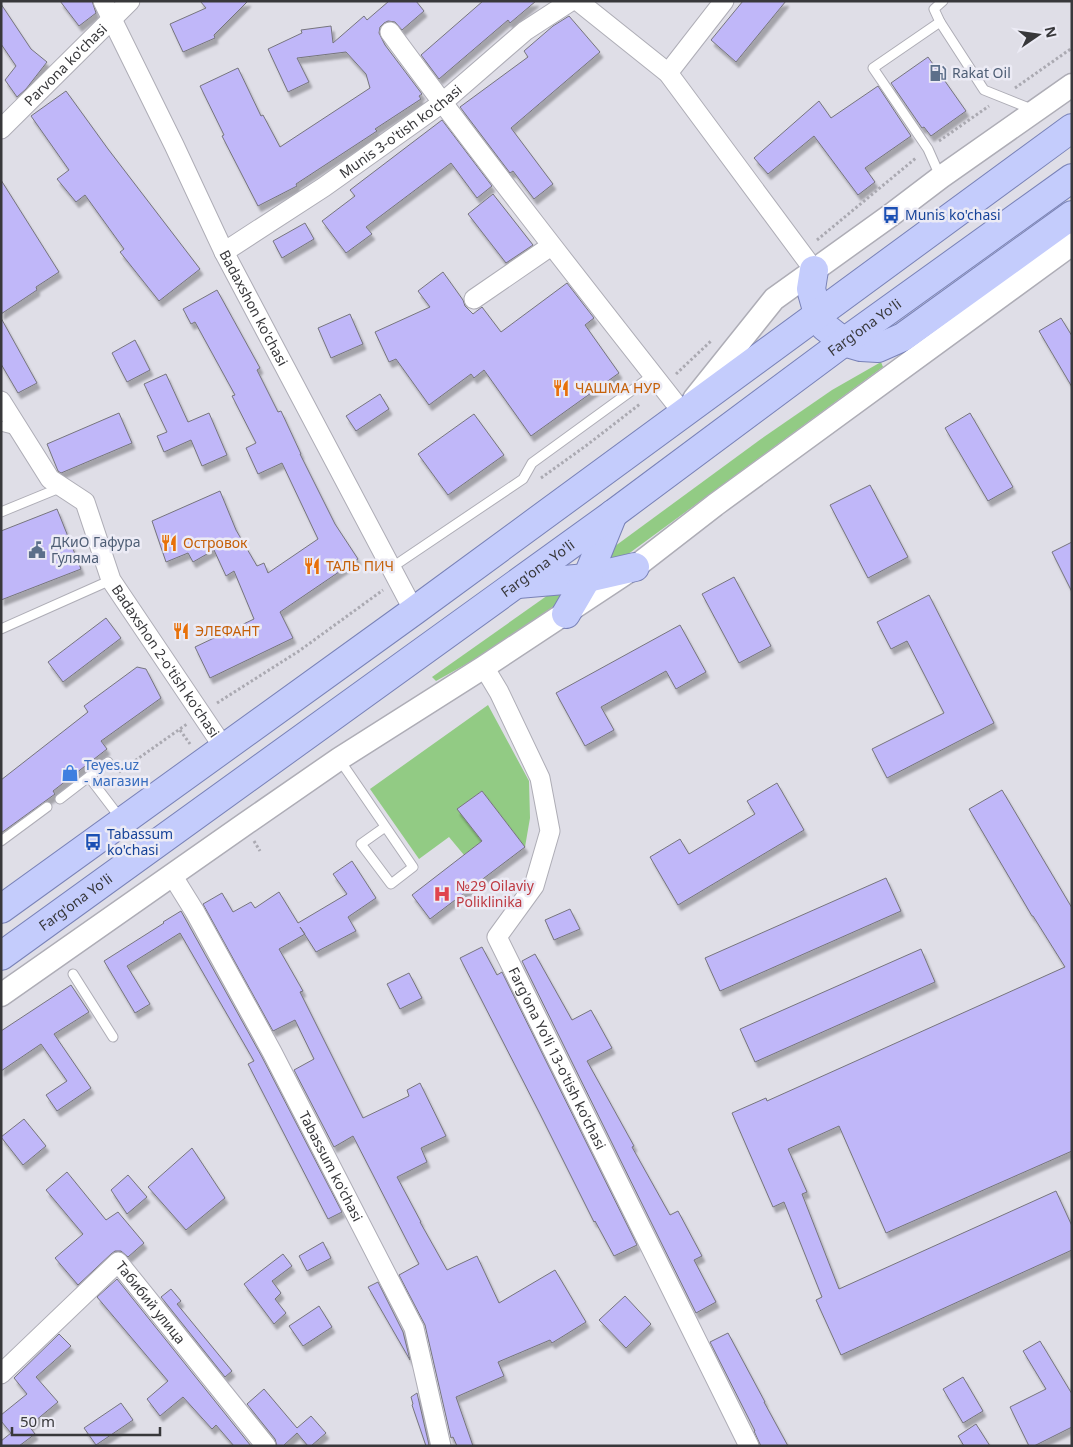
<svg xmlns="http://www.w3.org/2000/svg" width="1073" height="1447" viewBox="0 0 1073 1447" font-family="'Noto Sans',sans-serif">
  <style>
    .green { fill: #92cb84 }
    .building { fill: #c0b7f9; stroke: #76757d; filter: url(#shadow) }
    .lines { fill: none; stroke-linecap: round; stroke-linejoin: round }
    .service-casing { stroke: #aeadb6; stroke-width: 11 }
    .minor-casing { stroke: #aeadb6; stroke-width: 21 }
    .tertiary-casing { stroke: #aeadb6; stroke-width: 25 }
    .primary-casing { stroke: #7982b7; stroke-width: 30 }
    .path { stroke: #aaa9b1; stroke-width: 3; stroke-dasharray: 2.5 2.5; stroke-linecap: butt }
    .service { stroke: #fff; stroke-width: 9 }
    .minor { stroke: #fff; stroke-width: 19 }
    .tertiary { stroke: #fff; stroke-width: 22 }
    .primary { stroke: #c4ccfc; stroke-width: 28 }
    .labels { text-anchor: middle; stroke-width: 5; stroke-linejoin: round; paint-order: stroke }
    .street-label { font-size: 14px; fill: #38383b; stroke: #ecebf5 }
    .service-label { font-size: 14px; fill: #4e5e75; stroke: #ecebf5; text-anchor: start }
    .transit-label { font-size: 14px; fill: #164399; stroke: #ecebf5; text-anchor: start }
    .food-label { font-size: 14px; fill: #c56008; stroke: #ecebf5; text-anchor: start }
    .shop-label { font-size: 14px; fill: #366cbe; stroke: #ecebf5; text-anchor: start }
    .health-label { font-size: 14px; fill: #be3a42; stroke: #ecebf5; text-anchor: start }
  </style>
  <defs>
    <filter id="shadow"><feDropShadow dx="3" dy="5.5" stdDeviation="1" flood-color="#0004"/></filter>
  </defs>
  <rect width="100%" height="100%" fill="#dfdee7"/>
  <g class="green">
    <path d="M881,362L883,367L616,563L614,564L606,554L607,552L761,439L832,390Z"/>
    <path d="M558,588L566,599L495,648L436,681L432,677Z"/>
    <path d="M488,705L529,781L530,818L525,847L482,791L458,809L482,841L464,855L449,837L419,859L370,789Z"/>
  </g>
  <g class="building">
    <path d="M60,1H92L96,13L79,26Z"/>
    <path d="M200,1H248L214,35L215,38L183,52L170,24L206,8Z"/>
    <path d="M389,1H416L424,11L402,30L395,22L388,21L384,23L380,27L379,33L385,45L422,94L419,96L421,99L375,129L377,131L296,184L297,186L258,206L222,136L224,135L200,86L238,68L261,116L263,115L280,147L370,88L366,74L346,52L297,58L309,82L288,92L268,49L302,33L301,30L331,26L333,43L364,16L367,20Z"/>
    <path d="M483,1H536L510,23L508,20L439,79L421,55Z"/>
    <path d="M743,1H786L736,62L711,40Z"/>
    <path d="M1,4L31,49L47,62L26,89L17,97L5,80L16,66L1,44Z"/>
    <path d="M569,16L600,52L511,128L553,184L534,199L513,171L510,173L460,107L528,57L524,51L553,26Z"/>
    <path d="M928,57L966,111L931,136L924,127L922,128L891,83Z"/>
    <path d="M878,86L911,136L865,168L875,182L858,195L814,136L768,174L754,158L819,101L831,118Z"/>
    <path d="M66,91L108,149L200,269L159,301L120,252L124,249L85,195L76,202L57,179L69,170L31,116Z"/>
    <path d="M442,120L492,186L477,198L451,163L366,227L372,234L346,253L322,221L355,196L350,190Z"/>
    <path d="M1,180L59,272L36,287L37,290L1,314Z"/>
    <path d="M493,194L533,245L506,263L468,214Z"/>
    <path d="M305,223L314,239L282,258L273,241Z"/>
    <path d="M443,272L463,300L465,306L473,314L482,307L501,332L567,283L594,318L585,325L619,373L531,436L484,370L474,378L471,374L429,405L396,359L389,362L375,332L430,307L418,291Z"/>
    <path d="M217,290L260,368L257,370L278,412L281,411L301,454H300L335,524L358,559L280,612L293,638L210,678L195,647L254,619L234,571L226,576L214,550L193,562L188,553L166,562L152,521L220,491L236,530L257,566L264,563L268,573L318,539L282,463L258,474L246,448L256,443L232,396L235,395L195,322L191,324L183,309Z"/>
    <path d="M350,314L363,344L331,358L318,328Z"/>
    <path d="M1,318L37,383L18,393L1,364Z"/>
    <path d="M1061,318L1072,336V387L1039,331Z"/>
    <path d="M135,340L150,370L127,382L112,353Z"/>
    <path d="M166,374L188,422L209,413L227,455L202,466L191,440L164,452L157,436L167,432L144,384Z"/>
    <path d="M380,394L389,409L356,431L346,416Z"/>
    <path d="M119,413L132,443L61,473L58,471L47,444Z"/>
    <path d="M970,413L1013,487L988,501L945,428Z"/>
    <path d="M474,414L504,455L448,495L418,454Z"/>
    <path d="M870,485L908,557L868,578L830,505Z"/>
    <path d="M57,509L81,569L1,600V531Z"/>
    <path d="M1072,542V592L1052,552Z"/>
    <path d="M734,577L771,646L739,663L702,594Z"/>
    <path d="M929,595L994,723L887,778L872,749L944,713L907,641L891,649L877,622Z"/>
    <path d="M106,618L121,638L63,682L48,662Z"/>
    <path d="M680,625L706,672L676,689L666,671L601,707L614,730L585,746L556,693Z"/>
    <path d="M137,667L146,669L161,698L101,741L107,749L53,791L55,794L1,833V780L88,712L84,706Z"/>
    <path d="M777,783L804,830L678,905L650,857L680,839L689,854L755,814L747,801Z"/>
    <path d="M1002,790L1072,908V1151L886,1233L839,1126L788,1149L807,1192L802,1194L839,1289L1056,1191L1072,1226V1250L841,1355L816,1300L822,1297L784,1202L773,1207L732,1113L766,1098L767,1101L1065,967L1033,916H1032L969,809Z"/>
    <path d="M482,791L525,847L430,919L412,895L482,841L457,809Z"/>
    <path d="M352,861L376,898L348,917L356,931L316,952L300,927L305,934L279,949L303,991L300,992L363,1118L409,1096L407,1090L420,1083L446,1136L421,1148L427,1162L397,1177L421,1222H420L447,1270L477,1256L499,1303L555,1270L586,1322L552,1343L550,1340L498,1362L504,1376L456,1397L473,1446H457L453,1437L451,1438L425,1325L399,1275L419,1264L408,1243L353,1136L334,1147L294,1070L314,1059L295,1020L273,1031L203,904L222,893L233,912L251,902L255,908L279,892L298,923L347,894L333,874Z"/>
    <path d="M886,878L901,911L720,991L705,958Z"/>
    <path d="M570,909L580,929L554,940L545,920Z"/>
    <path d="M181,911L262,1057L342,1212L328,1219L248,1064L254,1061L180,933L127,966L150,1004L135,1013L104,961L164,923L163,922Z"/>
    <path d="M482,947L497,975L502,972L637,1245L614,1256L595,1221L594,1222L539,1112L460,958Z"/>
    <path d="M921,949L935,982L755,1062L740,1029Z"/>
    <path d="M535,954L572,1020L591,1010L612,1048L587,1061L634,1146L632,1147L670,1215L678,1211L702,1256L694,1260L716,1302L696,1313L522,961Z"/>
    <path d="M409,973L422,998L400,1009L387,984Z"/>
    <path d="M71,985L89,1012L54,1034L91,1088L57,1111L46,1095L67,1081L41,1044L1,1071V1031Z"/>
    <path d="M24,1119L46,1146L23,1165L1,1137Z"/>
    <path d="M192,1148L225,1198L186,1230L148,1187Z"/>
    <path d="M67,1172L106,1220L118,1212L144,1243L128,1257L121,1251H115L111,1254L78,1285L55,1258L83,1234L46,1190Z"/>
    <path d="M128,1175L147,1197L127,1214L111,1190Z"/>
    <path d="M323,1242L331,1258L307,1271L299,1256Z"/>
    <path d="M283,1254L292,1266L272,1281L281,1293L275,1299L286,1313L274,1324L244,1284Z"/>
    <path d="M117,1279L251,1446H234L216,1425L212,1429L183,1397L160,1416L147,1399L168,1381L97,1297Z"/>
    <path d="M378,1282L403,1332L410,1360L368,1287Z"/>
    <path d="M171,1289L181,1301L177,1304L232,1371L225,1377L161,1297Z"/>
    <path d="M625,1296L651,1324L626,1348L599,1320Z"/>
    <path d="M319,1306L332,1327L303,1346L289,1326Z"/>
    <path d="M728,1333L765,1402H764L788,1446H761L759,1442L754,1431H755L710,1342Z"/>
    <path d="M59,1334L71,1346L36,1377L58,1402L29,1426L35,1434L19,1446H1V1441L11,1433L1,1421V1415L27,1394L14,1378Z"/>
    <path d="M1040,1341L1072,1394V1427L1034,1446H1029L1010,1407L1046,1389L1023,1351Z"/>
    <path d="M963,1377L983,1411L963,1423L943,1389Z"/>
    <path d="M264,1389L297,1428L311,1416L326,1433L311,1446H308L297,1433L283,1446H277L275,1439L247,1404Z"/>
    <path d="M417,1393L429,1445L426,1446L412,1405L413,1404L411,1397Z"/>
    <path d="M121,1403L133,1420L96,1445L84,1428Z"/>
    <path d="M976,1424L990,1446H964L958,1436Z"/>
  </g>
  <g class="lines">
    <g class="service-casing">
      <g id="service">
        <path d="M940,22L984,90L1034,110"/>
        <path d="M940,176L928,149L873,68L940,22L934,9L943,1"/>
        <path d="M1,426L16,430"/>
        <path d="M1,512L62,487"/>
        <path d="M391,568L523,479L532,463L653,375"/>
        <path d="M1,629L111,580"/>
        <path d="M339,759L413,867L391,884L361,844L385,827"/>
        <path d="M89,777L121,819"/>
        <path d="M60,799L108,762"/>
        <path d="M1,841L47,807"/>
        <path d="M73,974L113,1037"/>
      </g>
    </g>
    <g class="minor-casing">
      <g id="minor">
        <path id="s1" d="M103,1L174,145L224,252L414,611"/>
        <path d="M578,1L668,73L814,270"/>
        <path d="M390,32C485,161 584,287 683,413"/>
        <path d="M668,73L724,1"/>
        <path id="s2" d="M1,129L130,1"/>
        <path id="s3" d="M224,252L324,187L442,103L525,31L571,1"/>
        <path d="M474,299L551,246"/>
        <path id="s4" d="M1,401L50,479L85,502L111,580L224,748"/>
        <path id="s5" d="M484,667L499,692L540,778L550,831L534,886L497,937L749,1446"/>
        <path id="s6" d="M172,875L195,912L272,1052L414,1328L441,1446"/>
        <path id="s7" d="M1,1374L118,1262L266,1446"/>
      </g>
    </g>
    <g class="tertiary-casing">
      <g id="tertiary">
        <path d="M694,399L774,299L891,215L941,177L1072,85"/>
        <path d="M1,995L245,824L339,759L484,667L635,567L715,505L1072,244"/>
      </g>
    </g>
    <g class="primary-casing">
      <g id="primary">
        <path d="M814,270L811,289L818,314L825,327L844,342L861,347L878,348L903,337L1072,215"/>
        <path d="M518,584L587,578L635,567"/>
        <path d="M566,614L587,578L613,514"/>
        <path d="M1,909L414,611L1072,128"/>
        <path id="s8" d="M1,956L613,514L844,342L1072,178"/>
      </g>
    </g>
    <g class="path">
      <path d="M1015,88L1072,48"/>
      <path d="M939,141L989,106"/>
      <path d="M817,240L916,158"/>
      <path d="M676,374L711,341"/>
      <path d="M541,478L587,445L640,404"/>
      <path d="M217,703L299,651L383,590"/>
      <path d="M180,730L190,744"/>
      <path d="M119,772L187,724"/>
      <path d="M254,841L260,851"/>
    </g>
    <use href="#service" class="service"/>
    <use href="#minor" class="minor"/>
    <use href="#tertiary" class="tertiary"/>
    <use href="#primary" class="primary"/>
  </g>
  <defs>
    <g id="fuel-bare" transform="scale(1.35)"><path d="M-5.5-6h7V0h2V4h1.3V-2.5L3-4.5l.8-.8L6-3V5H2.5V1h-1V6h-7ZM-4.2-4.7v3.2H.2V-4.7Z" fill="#5c6f8a" stroke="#ecebf5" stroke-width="2.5" paint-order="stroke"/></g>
    <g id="bus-bare" transform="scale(1.35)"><path d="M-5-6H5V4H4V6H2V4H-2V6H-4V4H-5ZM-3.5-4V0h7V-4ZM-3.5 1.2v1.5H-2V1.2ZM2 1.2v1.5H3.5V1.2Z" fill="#1a4fb4" stroke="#ecebf5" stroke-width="2.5" paint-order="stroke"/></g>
    <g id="restaurant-bare" transform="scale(1.35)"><path d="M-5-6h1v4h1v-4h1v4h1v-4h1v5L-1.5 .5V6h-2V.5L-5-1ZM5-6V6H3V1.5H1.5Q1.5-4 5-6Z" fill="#e8710a" stroke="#ecebf5" stroke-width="2.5" paint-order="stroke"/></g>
    <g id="civic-bare" transform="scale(1.35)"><path d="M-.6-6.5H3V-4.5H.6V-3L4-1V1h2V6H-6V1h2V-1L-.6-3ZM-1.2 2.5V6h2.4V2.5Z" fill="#5c6f8a" stroke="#ecebf5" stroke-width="2.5" paint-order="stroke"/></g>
    <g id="shop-bare" transform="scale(1.35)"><path d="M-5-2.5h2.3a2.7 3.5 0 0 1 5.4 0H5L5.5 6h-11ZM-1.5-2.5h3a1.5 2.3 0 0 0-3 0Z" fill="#3f7fe0" stroke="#ecebf5" stroke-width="2.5" paint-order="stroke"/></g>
    <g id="hospital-bare" transform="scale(1.35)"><path d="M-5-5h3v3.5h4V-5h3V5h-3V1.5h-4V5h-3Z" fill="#e0444e" stroke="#ecebf5" stroke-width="2.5" paint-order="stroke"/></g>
  </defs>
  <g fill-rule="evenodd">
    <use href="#fuel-bare" x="938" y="73"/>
    <use href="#bus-bare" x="891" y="215"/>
    <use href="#restaurant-bare" x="561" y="388"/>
    <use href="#restaurant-bare" x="169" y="543"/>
    <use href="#civic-bare" x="37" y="550"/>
    <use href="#restaurant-bare" x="312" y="566"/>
    <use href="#restaurant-bare" x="181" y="631"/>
    <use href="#shop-bare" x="70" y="773"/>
    <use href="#bus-bare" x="93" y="842"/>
    <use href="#hospital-bare" x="442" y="894"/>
  </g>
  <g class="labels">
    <g class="street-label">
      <text dy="5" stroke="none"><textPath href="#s2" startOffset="91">Parvona ko'chasi</textPath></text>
      <text dy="5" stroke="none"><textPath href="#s3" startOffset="214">Munis 3-o'tish ko'chasi</textPath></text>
      <text dy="5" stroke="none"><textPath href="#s1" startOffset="342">Badaxshon ko'chasi</textPath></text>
      <text dy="5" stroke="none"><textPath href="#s8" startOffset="1068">Farg'ona Yo'li</textPath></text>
      <text dy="5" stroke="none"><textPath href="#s8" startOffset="662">Farg'ona Yo'li</textPath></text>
      <text dy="5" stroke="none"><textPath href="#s4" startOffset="314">Badaxshon 2-o'tish ko'chasi</textPath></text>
      <text dy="5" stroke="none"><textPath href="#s8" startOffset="92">Farg'ona Yo'li</textPath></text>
      <text dy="5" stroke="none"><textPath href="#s5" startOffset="434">Farg'ona Yo'li 13-o'tish ko'chasi</textPath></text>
      <text dy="5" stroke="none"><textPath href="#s6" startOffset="332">Tabassum ko'chasi</textPath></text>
      <text dy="5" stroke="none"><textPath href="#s7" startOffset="214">Табибий улица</textPath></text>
    </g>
    <g class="service-label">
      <text x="952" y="78">Rakat Oil</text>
      <text x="51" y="547">ДКиО Гафура<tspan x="51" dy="16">Гуляма</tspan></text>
    </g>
    <g class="transit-label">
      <text x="905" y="220">Munis ko'chasi</text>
      <text x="107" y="839">Tabassum<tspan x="107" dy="16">ko'chasi</tspan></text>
    </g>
    <g class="food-label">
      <text x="575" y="393">ЧАШМА НУР</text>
      <text x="183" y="548">Островок</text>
      <text x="326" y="571">ТАЛЬ ПИЧ</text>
      <text x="195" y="636">ЭЛЕФАНТ</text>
    </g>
    <g class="shop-label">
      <text x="84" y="770">Teyes.uz<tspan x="84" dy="16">- магазин</tspan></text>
    </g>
    <g class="health-label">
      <text x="456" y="891">№29 Oilaviy<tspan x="456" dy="16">Poliklinika</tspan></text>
    </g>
  </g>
  <rect width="1073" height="1447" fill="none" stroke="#38383b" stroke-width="5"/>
  <g transform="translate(1038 35) rotate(77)" stroke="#ecebf5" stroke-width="4" paint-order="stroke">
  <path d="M0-4L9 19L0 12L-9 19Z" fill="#38383b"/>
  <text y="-8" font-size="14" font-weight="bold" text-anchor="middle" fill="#38383b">N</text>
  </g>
  <path d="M12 1427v8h148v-8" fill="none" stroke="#38383b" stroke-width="2.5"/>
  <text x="20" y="1427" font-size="15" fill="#38383b" stroke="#ecebf5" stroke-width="4" paint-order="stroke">50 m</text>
</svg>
